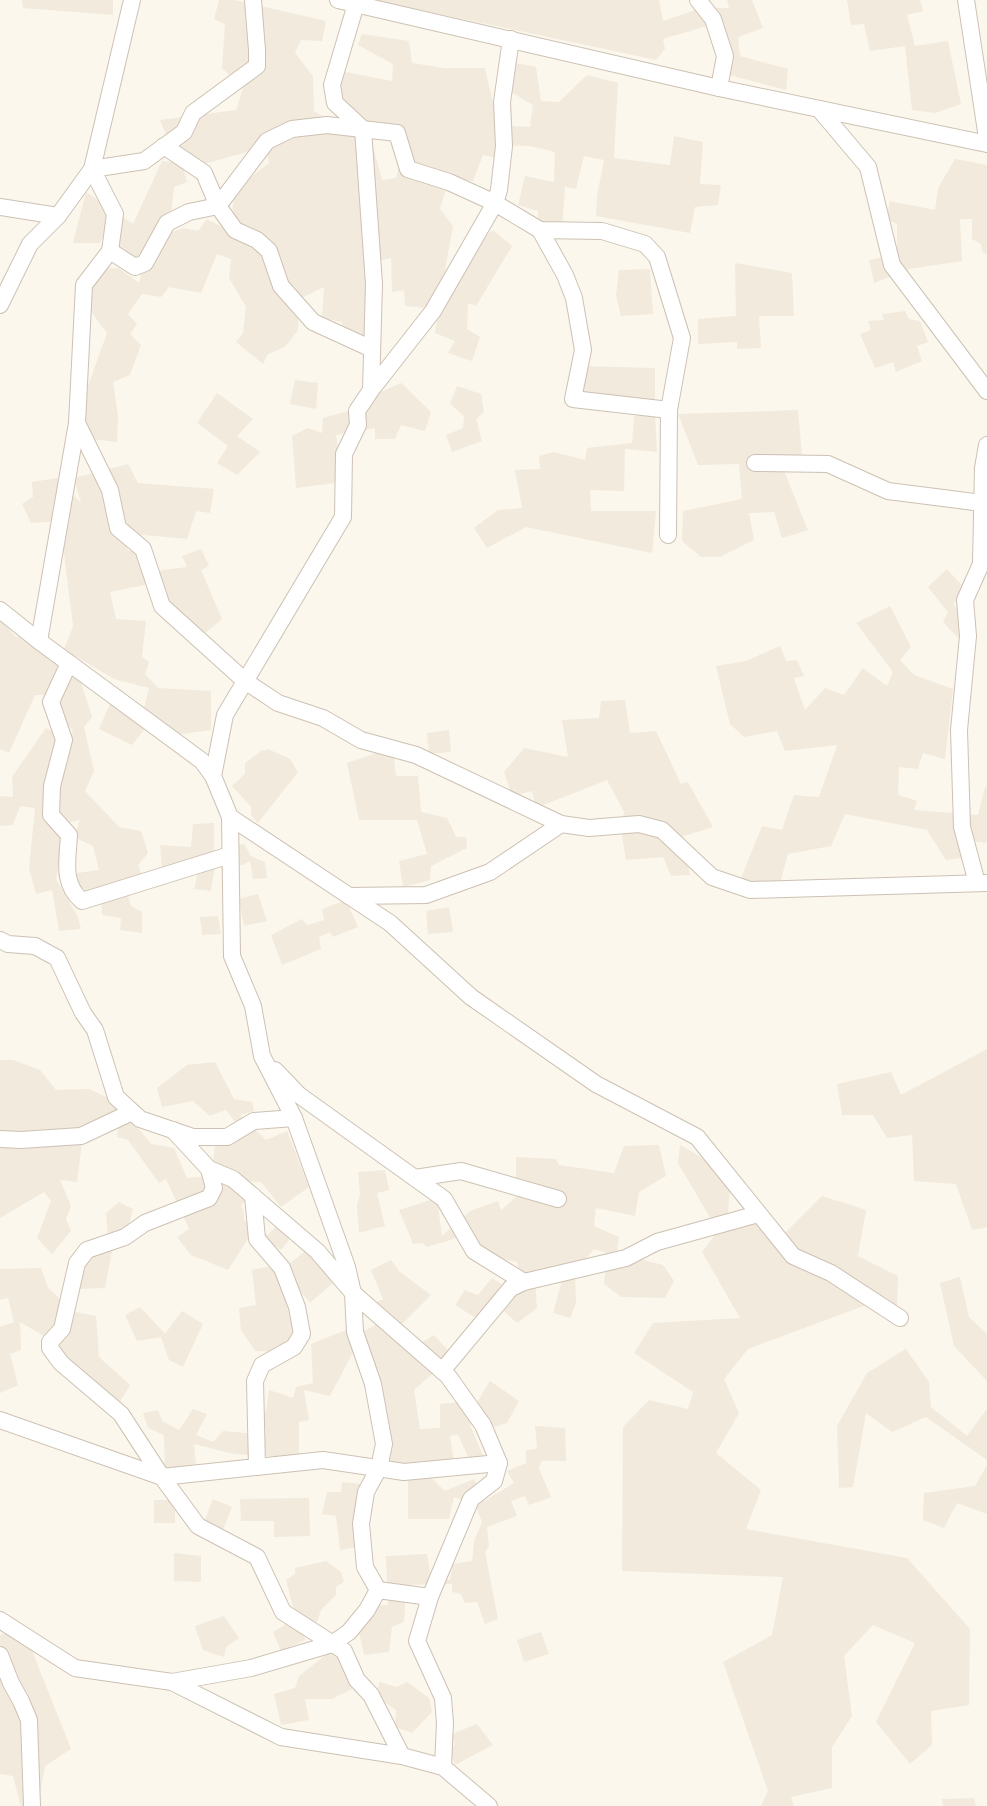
<svg xmlns="http://www.w3.org/2000/svg" width="987" height="1806" viewBox="0 0 987 1806" font-family="'Alegreya Sans',sans-serif">
  <style>
    .residential { fill: #f2eadc }
    .lines { fill: none; stroke-linecap: round; stroke-linejoin: round }
    .minor-casing { stroke: #cdc1b3; stroke-width: 18 }
    .minor { stroke: #fff; stroke-width: 16 }
  </style>
  <rect width="100%" height="100%" fill="#fbf7ed"/>
  <g class="residential">
    <path d="M22,0H113V15L23,8Z"/>
    <path d="M219,0H234L326,21L322,41L301,40L295,53L313,76L314,111L374,150L382,180L396,178L406,132L370,122L340,104L335,86L341,71L392,81L393,64L358,45L362,34L409,41L412,63L444,68H485L498,125L530,127L533,105L511,92L510,62L536,67L541,101L559,102L587,75L618,83L614,158L670,165L674,136L703,142L700,184L721,185L718,205L695,207L690,233L596,216L597,196L604,160L584,156L576,189L565,187L562,228L537,229L538,211L518,205L525,176L554,182L555,152L530,146L497,145L496,158L483,155L473,181L449,179L440,209L453,226L445,270L453,284L471,250L493,230L512,246L476,306L468,303L467,329L480,337L472,361L448,353L455,341L435,333L439,309L405,306L404,290L392,292L391,258L374,262L367,278L364,339L344,342L342,322L322,318L324,287L299,299L298,330L285,347L268,354L263,364L236,342L243,333L246,307L229,278L231,259L217,254L201,293L169,287L161,297L142,294L128,314L137,324L130,334L141,345L130,375L113,382L118,417L117,442L83,438L80,425L88,386L107,333L86,305L96,269L119,268L139,283L144,262L117,251L121,231L106,227L100,243H73L86,192L133,224L162,161L182,163L187,182L174,187L169,233L184,228L198,231L207,219L230,231L235,189L269,163L266,147L200,165L173,152L160,120L236,110L243,88L222,68L225,24L214,19Z"/>
    <path d="M373,0H659L663,21L701,8H729L727,0H752L763,28L738,37L740,56L788,69L786,90L722,73L730,41L721,22L663,39L665,49L656,60Z"/>
    <path d="M847,0H920L923,11L907,15L915,46L948,41L961,104L935,113L912,110L905,46L870,51L864,24L851,25Z"/>
    <path d="M955,159L987,165V254L983,253L981,244L972,239V219H960L962,261L909,269L874,283L869,260L897,254V224L886,219L890,201L935,210L938,188Z"/>
    <path d="M735,263L792,273L794,316H759L761,348L737,349V342L698,344V319L736,316Z"/>
    <path d="M650,269L653,314L621,316L616,296L619,270Z"/>
    <path d="M905,311L909,319L920,321L928,342L917,346L922,361L896,372L893,362L875,368L860,334L871,330L868,321L884,320L882,314Z"/>
    <path d="M580,366L655,368V399L579,394Z"/>
    <path d="M295,380L318,383L316,409L290,404Z"/>
    <path d="M401,383L431,412L425,431L401,425L395,439H375V428L336,435L344,482L296,488L292,436L308,428L322,433L323,418L373,404L372,396Z"/>
    <path d="M457,386L481,394L484,412L476,419L482,441L452,452L446,435L463,428L464,416L450,404Z"/>
    <path d="M217,393L253,419L237,436L260,452L237,475L217,463L228,446L197,423Z"/>
    <path d="M798,410L803,467L782,466L808,530L782,538L774,512L749,513L754,540L720,557H701L682,541L683,511L742,499L739,464L698,465L678,414Z"/>
    <path d="M655,414L657,452L625,449L624,491L590,490L591,511H656L652,553L526,527L487,548L474,528L498,510L522,508L515,470L540,469L539,456L554,452L585,460L587,448L632,443L634,416Z"/>
    <path d="M128,464L138,483L214,489L210,513L196,511L187,539L122,533L128,551L140,549L146,572L187,567L182,556L201,549L209,566L201,570L222,619L199,638L169,612L159,582L110,592L116,619L146,621L142,657L149,662L145,674L158,688L211,691V730L174,735L151,721L132,745L99,729L112,699L141,720L149,688L114,679L72,654L92,717L84,727L94,771L85,791L119,827L141,831L148,853L138,865L145,884L126,887L131,906L142,912V933L120,930L121,918L102,915L101,893L79,897L70,874L99,870L93,846L74,837L80,820L63,824L62,851L56,879L78,917L81,929L59,931L52,890L36,894L29,868L35,808L20,806L13,825L0,826V796L13,797L12,777L46,728L69,742L73,730L59,717L52,695H35L9,753L0,749V620L15,636L34,640L60,660L73,626L60,521L31,523L22,504L33,497L32,482L57,478L81,503L74,478Z"/>
    <path d="M947,569L966,590L953,604L967,626L958,638L943,622L948,612L928,587Z"/>
    <path d="M890,606L911,647L900,660L914,675L953,689L945,759L923,753L918,769L899,767L898,795L917,801L914,810L978,815L985,787H987V843L969,841L971,857L946,860L927,830L845,814L831,846L788,854L779,886L739,883L762,826L782,830L794,795L819,797L837,745L785,751L777,731L744,737L730,724L716,666L746,661L780,646L786,661L797,660L804,676L794,678L805,710L825,688L844,695L863,668L887,686L893,672L856,623Z"/>
    <path d="M625,700L630,733L656,731L681,784L688,782L713,827L681,837L690,875L671,876L663,857L626,860L621,830L624,812L607,780L536,808L532,791L512,796L504,772L524,748L568,757L562,720L599,718L601,701Z"/>
    <path d="M449,730L451,752L429,754L427,733Z"/>
    <path d="M268,749L290,759L298,772L258,823L251,815V807L232,786L245,774V763L261,751Z"/>
    <path d="M385,750L394,758L396,776H418L421,812L447,818L456,837H466L467,848L431,866L430,880L403,887L399,861L427,854L417,820H359L347,763Z"/>
    <path d="M214,823V851L244,844L251,856L265,862L267,878L253,879L250,861L243,865L216,860L211,891L194,889L199,867L162,872L160,845L191,847L193,824Z"/>
    <path d="M258,894L267,921L244,926L239,899Z"/>
    <path d="M346,900L358,927L333,937L330,932L319,937L321,949L282,965L271,935L302,919L307,925L324,920L322,909Z"/>
    <path d="M449,907L453,932L428,934L426,911Z"/>
    <path d="M218,916L221,934L202,935L200,917Z"/>
    <path d="M987,1049V1227L972,1230L956,1184L914,1181L912,1135L887,1138L873,1115H842L837,1084L891,1072L901,1095Z"/>
    <path d="M0,1060H13L40,1070L56,1090L89,1089L117,1102L151,1144L174,1148L187,1178L211,1176L215,1146L245,1135L226,1110L210,1116L193,1101L162,1107L157,1088L187,1065L215,1062L234,1099L252,1102L254,1111L240,1115L266,1140L287,1131L309,1187L281,1207L261,1182L242,1181L246,1199L241,1206L244,1212V1220L268,1235L279,1223L292,1236L281,1250L265,1239L251,1234L228,1270L191,1255L177,1237L189,1229L166,1179L159,1183L128,1140L117,1137L119,1122L84,1127L77,1182L60,1180L71,1206L66,1219L71,1231L52,1254L37,1238L51,1201L44,1192L0,1218Z"/>
    <path d="M659,1145L666,1176L639,1192L635,1216L596,1208L594,1226L619,1237L617,1253L663,1265L674,1281L665,1298L621,1297L604,1284L607,1253L594,1249L575,1272L576,1303L570,1318L553,1313L563,1277L535,1279L537,1308L517,1323L497,1305L479,1320L455,1305L465,1290L478,1295L492,1278L511,1290L520,1282L517,1262L482,1255L463,1236L427,1247L423,1243L413,1244L399,1210L437,1198L442,1236L470,1211L498,1201L501,1210L516,1197V1157L556,1159L559,1165L614,1173L624,1146Z"/>
    <path d="M680,1145L731,1174L728,1214L783,1235L822,1196L866,1210L858,1256L898,1276L897,1307L869,1304L748,1349L724,1379L739,1413L716,1453L761,1490L746,1529L907,1558L970,1629L969,1705L931,1711L932,1745L910,1764L876,1722L915,1643L873,1625L844,1656L852,1716L832,1747V1788L791,1797L794,1806H761L768,1791L723,1662L772,1635L783,1577L622,1571L623,1427L649,1400L688,1409L693,1392L634,1353L653,1323L740,1318L702,1252L718,1231L678,1163Z"/>
    <path d="M385,1170L389,1190L377,1193L385,1226L359,1233L357,1205L360,1195L358,1172Z"/>
    <path d="M119,1202L133,1209L127,1232L115,1236L105,1288L78,1289L65,1310L96,1316L99,1357L130,1385L120,1402L68,1374L47,1338L20,1322L21,1350L10,1354L18,1385L0,1393V1327L14,1322L8,1298L0,1300V1269L41,1268L48,1288L59,1298L72,1288L83,1253L109,1247L106,1213Z"/>
    <path d="M311,1246L334,1282L310,1303L296,1286L283,1291L296,1342L287,1352L255,1351L241,1330L239,1308L256,1305L252,1270L271,1266L281,1271Z"/>
    <path d="M391,1260L399,1271L431,1295L393,1333L407,1351L434,1335L453,1356L414,1390L420,1429L440,1428V1404L462,1402L470,1414L490,1381L519,1401L507,1423L495,1427L485,1418L470,1425L484,1458L471,1463L458,1435L450,1436L454,1462L418,1465L445,1491L474,1479L484,1501L514,1483L507,1471L526,1463V1450L537,1449L535,1426L565,1428L566,1461H541L539,1468L551,1497L529,1505L525,1496L511,1501L517,1516L487,1527L489,1546L485,1552L498,1619L485,1624L477,1602L465,1603L461,1594L452,1592V1584L406,1585L404,1622L392,1627L389,1652L364,1655L358,1629L370,1619L371,1606L388,1605L386,1556L427,1554L431,1578L450,1580L453,1564L472,1561L474,1541L482,1522L475,1505L454,1497L449,1519H408V1472L400,1470L387,1459L379,1373L359,1341L330,1396L304,1390L309,1420L299,1422V1458L234,1454L194,1444L196,1464L165,1470L164,1435L148,1428L143,1413L158,1410L162,1421L179,1430L193,1409L207,1414L196,1435L213,1442L223,1431L266,1435L263,1414L266,1411L269,1390L293,1398L296,1387L313,1383L311,1344L346,1330L353,1337L375,1325L377,1302L383,1299L371,1270Z"/>
    <path d="M960,1277L969,1317L987,1334V1381L954,1346L940,1283Z"/>
    <path d="M140,1307L165,1334L182,1311L203,1324L183,1367L169,1360L161,1337L137,1341L125,1315Z"/>
    <path d="M906,1349L929,1382L931,1407L967,1436L987,1409V1460L926,1417L892,1432L866,1413L853,1487L839,1488L837,1426L867,1373Z"/>
    <path d="M987,1465V1514L957,1503L944,1528L923,1520L924,1493L975,1486Z"/>
    <path d="M342,1482L362,1484L363,1546L340,1550L336,1516L322,1514L327,1492H341Z"/>
    <path d="M309,1498L310,1536L274,1537V1521H241L240,1499Z"/>
    <path d="M213,1499L232,1507L223,1530L204,1522Z"/>
    <rect x="154" y="1500" width="21" height="23"/>
    <path d="M174,1553L201,1556V1582L174,1581Z"/>
    <path d="M326,1561L341,1572L344,1582L336,1587V1595L321,1610L317,1622H302L305,1640L281,1651L273,1632L296,1618L286,1580L295,1574V1568Z"/>
    <path d="M224,1616L239,1638L226,1647L224,1657L203,1650L195,1626Z"/>
    <path d="M23,1628L71,1749L45,1766L38,1806H21L13,1776L0,1774V1635Z"/>
    <path d="M541,1632L549,1654L524,1662L517,1640Z"/>
    <path d="M332,1650L348,1666L352,1689L332,1699H305L309,1720L281,1725L274,1694L295,1688L299,1676Z"/>
    <path d="M380,1682L397,1687L407,1682L429,1698L432,1712L412,1733L395,1727L396,1710L375,1696Z"/>
    <path d="M477,1724L493,1745L455,1765L450,1749L455,1745L452,1734Z"/>
    <path d="M974,1798L976,1806H943L942,1799Z"/>
  </g>
  <g class="lines">
    <g class="minor-casing">
      <g id="minor">
        <path d="M338,0L719,88L987,144"/>
        <path d="M698,0L713,19L725,56L719,88"/>
        <path d="M966,0L987,138"/>
        <path d="M819,109L868,167L892,265L987,391"/>
        <path d="M164,146L204,173L218,206L235,230L257,240L269,251L281,286L313,322L372,349"/>
        <path d="M0,207L58,216"/>
        <path d="M540,230L565,275L574,298L583,350L573,399L669,410"/>
        <path d="M110,251L135,267L145,263L167,223L189,212L218,206L267,141L292,129L327,125L397,133L408,169L449,182L495,203L540,230L602,231L645,244L657,257L682,338L669,410L668,535"/>
        <path d="M0,305L30,244L58,216L92,169L132,0"/>
        <path d="M371,390L433,311L495,203L499,190L504,146L502,102L511,39"/>
        <path d="M77,423L110,490L118,528L143,549L162,606L245,681L278,703L323,718L361,740L416,755L561,824L589,828L639,824L662,830L712,877L750,890L987,883"/>
        <path d="M755,463L828,464L888,491L982,503"/>
        <path d="M0,610L39,641L202,761L213,776L230,817L390,923L471,997L596,1084L697,1137L793,1256L831,1273L900,1318"/>
        <path d="M39,641L77,423L84,285L110,251L115,214L92,169L144,161L184,132L193,113L257,66V50L253,0"/>
        <path d="M69,663L51,702L64,740L52,786L51,815L69,835C68,859 61,883 82,901L230,855"/>
        <path d="M213,776L225,715L343,517L344,454L358,425L357,411L371,390L374,284L363,129L335,103L332,85L356,4"/>
        <path d="M230,817L232,956L253,1006L262,1056L294,1118L347,1267L353,1293L355,1332L373,1384L384,1444L379,1468L366,1492L361,1524L365,1567L378,1590"/>
        <path d="M977,883L962,827L959,730L968,636L965,600L981,564L983,468L987,445"/>
        <path d="M349,896L426,895L490,872L561,824"/>
        <path d="M0,940L8,944L35,946L57,958L83,1013L95,1030L116,1097L140,1119L193,1137H227L254,1121L294,1118"/>
        <path d="M275,1070L299,1095L444,1199L474,1251L524,1282"/>
        <path d="M173,1130L209,1169L233,1179L317,1251L353,1293L448,1376L483,1425L499,1463L494,1481L471,1499L430,1597L417,1641L443,1698L445,1723L443,1767"/>
        <path d="M0,1139L21,1140L81,1136L132,1112"/>
        <path d="M209,1169L214,1188L209,1198L145,1223L125,1237L87,1250L77,1263L62,1329L50,1342V1348L61,1363L121,1414L162,1477L198,1526L257,1557L283,1612L344,1651L357,1680L371,1695L402,1756"/>
        <path d="M415,1178L461,1171L558,1199"/>
        <path d="M253,1196L257,1239L282,1268L297,1307L302,1334L294,1347L262,1365L255,1381L257,1467"/>
        <path d="M442,1371L511,1288L524,1282L626,1258L657,1242L758,1214"/>
        <path d="M0,1420L162,1477L323,1460L404,1472L499,1463"/>
        <path d="M0,1620L75,1668L172,1682L251,1668L332,1644L349,1632L367,1610L378,1590L430,1597"/>
        <path d="M0,1655L11,1683L21,1701L29,1720L32,1806"/>
        <path d="M172,1682L281,1737L402,1756L443,1767L489,1806"/>
      </g>
    </g>
    <use href="#minor" class="minor"/>
  </g>
</svg>
